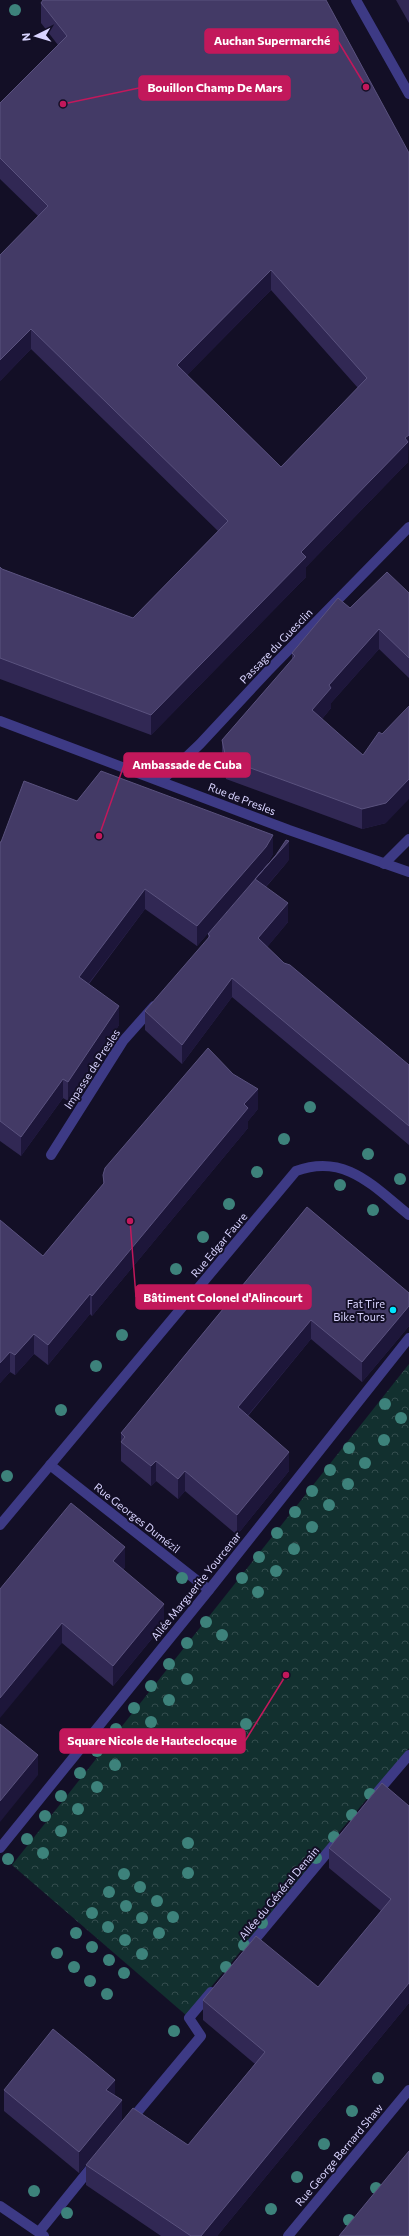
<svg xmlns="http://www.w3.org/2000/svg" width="409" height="2236" viewBox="0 0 409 2236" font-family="Commissioner,sans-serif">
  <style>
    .park { fill: url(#park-crowns) }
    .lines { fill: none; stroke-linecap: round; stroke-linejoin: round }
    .minor { stroke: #3d3a85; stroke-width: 10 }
    .tree { fill: #3d827b }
    .wall { fill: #312854; fill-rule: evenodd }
    .shaded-wall { fill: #1d163a }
    .building { fill: #433a66; stroke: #5a527e; fill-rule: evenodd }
    .poi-dot { fill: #00e5ff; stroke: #130f26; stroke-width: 1.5 }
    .labels { text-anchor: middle; stroke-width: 4; stroke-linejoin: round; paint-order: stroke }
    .street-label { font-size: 11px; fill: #d9d4ff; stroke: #130f26 }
    .poi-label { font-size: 11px; fill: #d9d4ff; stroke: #130f26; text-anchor: end }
    .leader { fill: none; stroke: #c2185b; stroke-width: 1.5 }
    .callout-dot { fill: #c2185b; stroke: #130f26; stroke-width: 1.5 }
    .callout { fill: #c2185b; stroke: #c2185b; stroke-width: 1.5 }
    .callout-label { font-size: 12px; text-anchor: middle; font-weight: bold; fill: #fff }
  </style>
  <defs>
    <pattern id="park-crowns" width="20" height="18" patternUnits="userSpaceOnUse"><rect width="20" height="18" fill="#12302f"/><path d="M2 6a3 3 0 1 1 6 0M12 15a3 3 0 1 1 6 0" fill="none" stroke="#344d4e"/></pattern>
  </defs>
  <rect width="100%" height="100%" fill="#130f26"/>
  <path class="park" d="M409,1364V1748L187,2016L12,1865Z"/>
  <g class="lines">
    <g class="minor">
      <path d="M356,0L409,94"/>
      <path d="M0,721L289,830L409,872"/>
      <path d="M161,781L200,744L268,671L409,527"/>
      <path d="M384,864L409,839"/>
      <path d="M51,1155L123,1041L154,1006"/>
      <path d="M50,1465L209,1590"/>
      <path d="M0,1525L296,1171C345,1153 373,1186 409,1215"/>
      <path d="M375,1795L409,1755"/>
      <path d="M0,1848L209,1590L409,1338"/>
      <path d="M248,1948L337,1841"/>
      <path d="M130,2121L201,2036L189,2018L211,1992"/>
      <path d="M0,2206L44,2236"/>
      <path d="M39,2232L94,2164"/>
      <path d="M288,2236L409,2090"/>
    </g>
  </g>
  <g class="tree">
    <circle cx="15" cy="10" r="6"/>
    <circle cx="310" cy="1107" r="6"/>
    <circle cx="284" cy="1139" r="6"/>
    <circle cx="368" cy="1154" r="6"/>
    <circle cx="257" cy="1172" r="6"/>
    <circle cx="400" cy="1179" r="6"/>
    <circle cx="340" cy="1185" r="6"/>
    <circle cx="229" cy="1204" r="6"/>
    <circle cx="373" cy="1210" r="6"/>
    <circle cx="203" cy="1237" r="6"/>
    <circle cx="176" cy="1269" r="6"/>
    <circle cx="122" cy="1335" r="6"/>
    <circle cx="96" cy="1366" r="6"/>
    <circle cx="385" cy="1404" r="6"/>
    <circle cx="61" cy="1410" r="6"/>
    <circle cx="401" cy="1418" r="6"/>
    <circle cx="384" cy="1440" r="6"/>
    <circle cx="349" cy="1448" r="6"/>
    <circle cx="365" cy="1463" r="6"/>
    <circle cx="330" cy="1470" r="6"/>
    <circle cx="7" cy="1476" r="6"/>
    <circle cx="348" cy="1484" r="6"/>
    <circle cx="312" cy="1491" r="6"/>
    <circle cx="329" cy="1505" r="6"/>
    <circle cx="295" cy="1512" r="6"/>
    <circle cx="312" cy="1527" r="6"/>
    <circle cx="277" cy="1533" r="6"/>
    <circle cx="294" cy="1549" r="6"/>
    <circle cx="259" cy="1557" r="6"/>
    <circle cx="276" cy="1571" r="6"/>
    <circle cx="182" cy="1578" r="6"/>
    <circle cx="242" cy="1578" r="6"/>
    <circle cx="258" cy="1592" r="6"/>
    <circle cx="206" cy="1622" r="6"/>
    <circle cx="222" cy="1635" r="6"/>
    <circle cx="187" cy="1643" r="6"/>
    <circle cx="169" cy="1664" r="6"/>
    <circle cx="187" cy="1679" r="6"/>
    <circle cx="151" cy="1686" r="6"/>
    <circle cx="169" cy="1700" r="6"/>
    <circle cx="134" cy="1708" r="6"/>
    <circle cx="151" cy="1722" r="6"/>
    <circle cx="246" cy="1724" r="6"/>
    <circle cx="116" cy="1729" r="6"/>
    <circle cx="97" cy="1751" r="6"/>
    <circle cx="115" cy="1765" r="6"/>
    <circle cx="80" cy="1773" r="6"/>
    <circle cx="97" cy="1787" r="6"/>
    <circle cx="370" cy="1794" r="6"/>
    <circle cx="61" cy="1796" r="6"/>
    <circle cx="78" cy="1809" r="6"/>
    <circle cx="352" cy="1815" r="6"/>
    <circle cx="45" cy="1816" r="6"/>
    <circle cx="61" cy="1831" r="6"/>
    <circle cx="334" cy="1837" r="6"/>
    <circle cx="27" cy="1839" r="6"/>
    <circle cx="188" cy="1843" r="6"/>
    <circle cx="43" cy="1853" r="6"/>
    <circle cx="316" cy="1858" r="6"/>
    <circle cx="8" cy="1859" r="6"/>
    <circle cx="188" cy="1873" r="6"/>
    <circle cx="124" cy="1874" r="6"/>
    <circle cx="140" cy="1887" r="6"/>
    <circle cx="109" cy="1892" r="6"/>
    <circle cx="157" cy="1901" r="6"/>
    <circle cx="126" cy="1906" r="6"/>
    <circle cx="92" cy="1913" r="6"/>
    <circle cx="173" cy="1917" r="6"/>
    <circle cx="142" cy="1918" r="6"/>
    <circle cx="262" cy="1923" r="6"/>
    <circle cx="108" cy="1927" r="6"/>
    <circle cx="76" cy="1933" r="6"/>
    <circle cx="159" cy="1933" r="6"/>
    <circle cx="125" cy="1940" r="6"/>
    <circle cx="244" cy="1945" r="6"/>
    <circle cx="92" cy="1947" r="6"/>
    <circle cx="57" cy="1953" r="6"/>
    <circle cx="142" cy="1954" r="6"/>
    <circle cx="109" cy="1960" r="6"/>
    <circle cx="74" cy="1967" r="6"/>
    <circle cx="226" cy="1967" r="6"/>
    <circle cx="124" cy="1973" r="6"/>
    <circle cx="90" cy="1981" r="6"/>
    <circle cx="107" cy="1994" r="6"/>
    <circle cx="174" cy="2031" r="6"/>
    <circle cx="378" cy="2078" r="6"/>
    <circle cx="352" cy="2111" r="6"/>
    <circle cx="324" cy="2144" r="6"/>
    <circle cx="297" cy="2177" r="6"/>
    <circle cx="376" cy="2188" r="6"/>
    <circle cx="34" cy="2191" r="6"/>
    <circle cx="271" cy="2209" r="6"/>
    <circle cx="67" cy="2213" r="6"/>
    <circle cx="349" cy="2220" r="6"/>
  </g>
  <g class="wall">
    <path d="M326,0L408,456V462L306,567V577L151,735L0,679V567L2,569L133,618L218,531L31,349L0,381L38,216L0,179V103L58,45L41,23V3ZM271,290L358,388L281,467L187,375Z"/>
    <path d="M396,0H409V23Z"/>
    <path d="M409,593V678L379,649L331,703V708L322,719L386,823L362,829L226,779L222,761V740L292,660V653L350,608Z"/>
    <path d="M77,801L273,854L266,866L197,946L145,909L89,984L119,1025L68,1101L63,1098L21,1156L0,1141V842H1Z"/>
    <path d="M289,860L266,887L288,922L267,947L284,963L409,1065V1145L232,997L182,1064L145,1030V1011L208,939V934Z"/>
    <path d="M258,1109L248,1121V1128L92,1316L90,1314L48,1365L34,1354L15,1375L10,1372L0,1383V1220L43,1256L103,1185V1175Z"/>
    <path d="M307,1207L409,1293V1326L362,1382L311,1339L248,1416L289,1471L237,1535L185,1491L178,1499L156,1481L151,1486L121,1461V1433Z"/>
    <path d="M125,1567L123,1570L164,1624L113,1686L62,1643L0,1589Z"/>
    <path d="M382,1783L409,2003L217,2236H161L86,2185V2165L188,2145L255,2064L203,2020V2000L318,1987L381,1911L329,1868V1848Z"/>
    <path d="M4,2090L115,2095L122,2121L79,2173L4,2111Z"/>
  </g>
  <g class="shaded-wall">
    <path d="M271,270V290L177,385V365Z"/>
    <path d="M31,329V349L0,381V360Z"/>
    <path d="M409,435L408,462L306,567V577L151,735V715Z"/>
    <path d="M379,629V649L331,703V708L312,731V710L329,685Z"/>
    <path d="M409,779V799L386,823L362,829V809Z"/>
    <path d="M273,835V854L266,866L197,946V926Z"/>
    <path d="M289,841V860L255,899V879Z"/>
    <path d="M145,889V909L79,996V977Z"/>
    <path d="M288,903V922L258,958V938Z"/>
    <path d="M232,978V997L182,1064V1045Z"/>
    <path d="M119,1006V1025L68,1101V1082Z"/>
    <path d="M63,1079V1098L21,1156V1137Z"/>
    <path d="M258,1089V1109L248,1121V1128L92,1316V1296L244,1104Z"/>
    <path d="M90,1294V1314L48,1365V1345Z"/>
    <path d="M409,1306V1326L362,1382V1362Z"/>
    <path d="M311,1320V1339L238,1427V1407Z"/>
    <path d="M34,1334V1354L15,1375V1355Z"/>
    <path d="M10,1352V1372L0,1383V1363Z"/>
    <path d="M289,1452V1471L237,1535V1515Z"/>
    <path d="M156,1461V1481L151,1486V1466Z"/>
    <path d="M185,1471V1491L178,1499V1479Z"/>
    <path d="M125,1547V1567L113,1582V1561Z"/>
    <path d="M164,1604V1624L113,1686V1666Z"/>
    <path d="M62,1623V1643L0,1718V1698Z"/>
    <path d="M38,1755V1775L0,1822V1801Z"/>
    <path d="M409,1983V2003L217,2236H201Z"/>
    <path d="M115,2080V2101L106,2090Z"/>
    <path d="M122,2100V2121L79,2173V2152Z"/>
  </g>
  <g class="building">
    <path d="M43,0H326L409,153V435L405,438L408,442L301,552L306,557L151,715L0,658V567L2,569L133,618L228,521L31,329L0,360V255L48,206L0,158V103L67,36L41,3ZM271,270L367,378L281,467L177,365Z"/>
    <path d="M387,572L409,593V658L379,629L329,685L331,688L312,710L363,755L379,732L382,734L409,706V779L386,803L362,809L226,759L222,740L295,656L292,653L338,598L350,608Z"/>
    <path d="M101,771L273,835L266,847L197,926L145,889L79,977L119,1006L68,1082L63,1079L21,1137L0,1121V842H1L24,781L77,801Z"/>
    <path d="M286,840L289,841L255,879L288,903L258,938L284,963L290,965L409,1065V1126L232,978L182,1045L145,1011L210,936L208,934L276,855Z"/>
    <path d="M208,1048L233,1074L258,1089L244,1104L248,1108L92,1296L90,1294L48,1345L34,1334L15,1355L10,1352L0,1363V1220L43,1256L104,1183L103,1175L105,1168Z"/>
    <path d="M307,1207L409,1293V1306L362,1362L311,1320L238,1407L289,1452L237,1515L185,1471L178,1479L156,1461L151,1466L121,1442L125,1437L121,1433Z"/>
    <path d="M71,1503L125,1547L113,1561L164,1604L113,1666L62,1623L0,1698V1589Z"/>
    <path d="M0,1724L38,1755L0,1801Z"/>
    <path d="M382,1783L409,1806V1983L201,2236H191L86,2165L133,2108L188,2145L265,2052L203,2000L256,1936L318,1987L391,1899L329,1848Z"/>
    <path d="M53,2029L115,2080L106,2090L122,2100L79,2152L4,2090Z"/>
    <path d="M409,2151V2236H339Z"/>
  </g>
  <circle class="poi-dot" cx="393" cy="1310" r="4"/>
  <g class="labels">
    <g class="street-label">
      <text transform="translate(276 646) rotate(-46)" y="4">Passage du Guesclin</text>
      <text transform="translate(242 799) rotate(21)" y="4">Rue de Presles</text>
      <text transform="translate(92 1069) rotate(-57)" y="4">Impasse de Presles</text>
      <text transform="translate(219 1245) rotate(-50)" y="4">Rue Edgar Faure</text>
      <text transform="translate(137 1518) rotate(38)" y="4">Rue Georges Dumézil</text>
      <text transform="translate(196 1586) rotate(-51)" y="4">Allée Marguerite Yourcenar</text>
      <text transform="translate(279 1893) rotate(-50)" y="4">Allée du Général Denain</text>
      <text transform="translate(339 2155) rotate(-50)" y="4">Rue George Bernard Shaw</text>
    </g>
    <g class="poi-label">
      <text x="385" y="1308">Fat Tire<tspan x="385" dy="13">Bike Tours</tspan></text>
    </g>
  </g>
  <path class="leader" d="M366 87L338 41M63 104L139 88M99 836L124 765M130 1221L136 1297M286 1675L245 1741"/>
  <g class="callout-dot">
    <circle cx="366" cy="87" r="4"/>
    <circle cx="63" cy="104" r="4"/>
    <circle cx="99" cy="836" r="4"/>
    <circle cx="130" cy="1221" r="4"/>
    <circle cx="286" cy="1675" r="4"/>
  </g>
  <g class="callout">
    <rect x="205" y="29" width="133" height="24" rx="4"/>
    <rect x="139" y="76" width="151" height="24" rx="4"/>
    <rect x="124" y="753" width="126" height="24" rx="4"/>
    <rect x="136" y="1285" width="175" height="24" rx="4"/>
    <rect x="60" y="1729" width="185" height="24" rx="4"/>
  </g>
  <g class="callout-label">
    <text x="272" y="45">Auchan Supermarché</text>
    <text x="215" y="92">Bouillon Champ De Mars</text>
    <text x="187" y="769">Ambassade de Cuba</text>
    <text x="223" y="1302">Bâtiment Colonel d'Alincourt</text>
    <text x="152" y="1745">Square Nicole de Hauteclocque</text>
  </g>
  <g transform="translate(36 36) rotate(265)" stroke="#130f26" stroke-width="3" paint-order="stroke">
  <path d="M0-3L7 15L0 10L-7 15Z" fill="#d9d4ff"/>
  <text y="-6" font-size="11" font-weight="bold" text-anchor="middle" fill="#d9d4ff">N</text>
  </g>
</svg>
